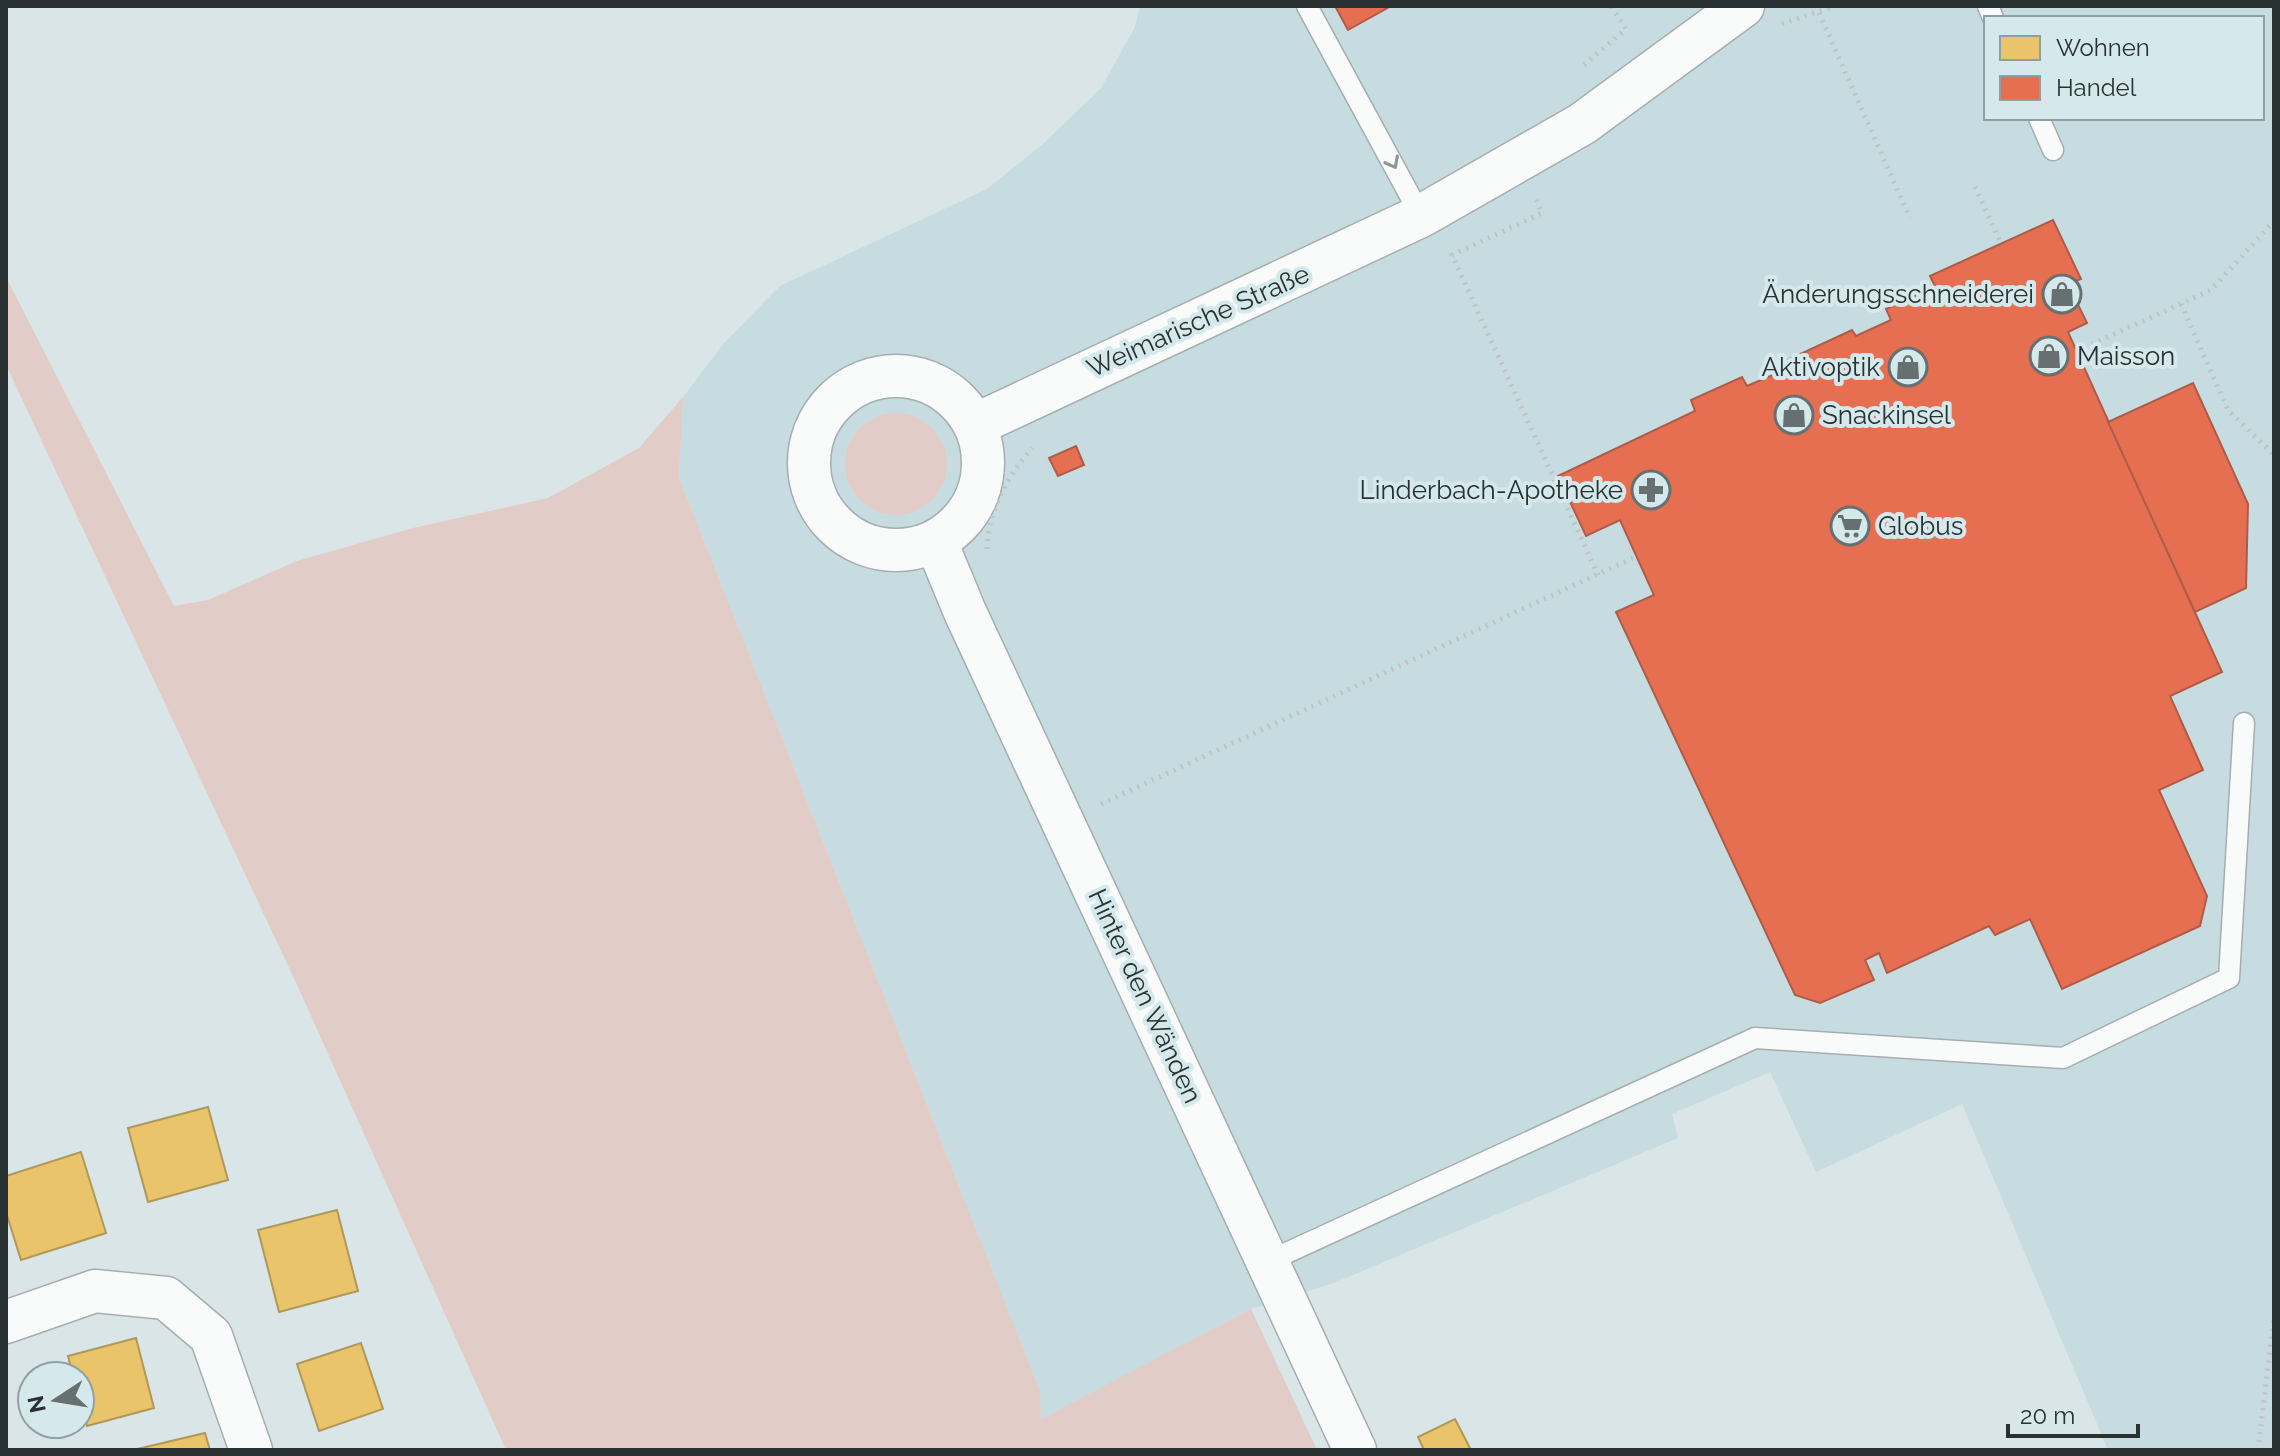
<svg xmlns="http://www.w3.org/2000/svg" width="2280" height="1456" viewBox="0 0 2280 1456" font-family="Raleway,sans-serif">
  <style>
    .built { fill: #c7dce0; fill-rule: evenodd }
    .green { fill: #e2ccc7 }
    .homes { fill: #e9c46a; stroke: #af9859; stroke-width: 2 }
    .shops { fill: #e76f51; stroke: #ae5c48; stroke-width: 2 }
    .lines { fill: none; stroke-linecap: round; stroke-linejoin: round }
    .service-casing { stroke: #a5aeaf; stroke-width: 23 }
    .minor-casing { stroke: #a5aeaf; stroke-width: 45 }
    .path { stroke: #c0c3c4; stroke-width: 5; stroke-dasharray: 2 6; stroke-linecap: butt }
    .service { stroke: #f9fbfb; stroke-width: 20 }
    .minor { stroke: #f9fbfb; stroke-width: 42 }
    .oneway { stroke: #919696 }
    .labels { text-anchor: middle; stroke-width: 8; stroke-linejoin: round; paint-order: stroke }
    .poi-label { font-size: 26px; fill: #293132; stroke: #d5e9ec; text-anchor: end }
    .street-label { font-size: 26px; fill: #293132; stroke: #d5e9ec }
  </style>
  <rect width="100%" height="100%" fill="#dae5e7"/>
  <path class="built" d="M1140,6H2274V1450H2108L1962,1104L1816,1172L1770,1072L1672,1114L1678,1138L1334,1283L1251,1309L1041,1420L1040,1391L679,477L683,397L724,343L780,286L987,189L1043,144L1101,88L1135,27ZM1986,18H2262V118H1986Z"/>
  <g class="green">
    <path d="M6,277L174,606L208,600L297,561L413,528L548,498L639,448L683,397L679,477L1040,1391L1041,1419L1251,1309L1317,1450H506L298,987L6,365Z"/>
    <circle cx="896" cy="464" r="51"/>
  </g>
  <g class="homes">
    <path d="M208,1107L228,1180L148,1202L128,1128Z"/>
    <path d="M81,1152L106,1233L21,1260L6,1212V1176Z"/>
    <path d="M337,1210L358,1291L279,1312L258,1230Z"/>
    <path d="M136,1338L154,1408L87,1426L80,1401V1376H73L68,1356Z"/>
    <path d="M361,1343L383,1409L319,1431L297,1364Z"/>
    <path d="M1455,1419L1471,1450H1424L1418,1437Z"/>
    <path d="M205,1433L210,1450H133Z"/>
  </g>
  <g class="shops">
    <path d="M1335,6H1391L1348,30Z"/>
    <path d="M2053,220L2081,279L2068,284L2087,323L2068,332L2222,672L2170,696L2203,770L2159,790L2207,896L2200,926L2062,989L2030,919L1995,935L1989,926L1887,973L1879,953L1865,960L1874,980L1820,1003L1795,995L1616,612L1654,595L1620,520L1586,536L1558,476L1695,411L1691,400L1742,377L1747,386L1782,371L1779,364L1852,330L1856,336L1891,320L1886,309L1935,286L1930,276Z"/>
    <path d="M2193,383L2248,504L2246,588L2195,612L2108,422Z"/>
    <path d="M1076,446L1084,465L1058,476L1049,458Z"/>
  </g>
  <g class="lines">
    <g class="service-casing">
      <g id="service">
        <path d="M1307,6L1421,216"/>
        <path d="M1988,6L1993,18"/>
        <path d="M2039,118L2053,150"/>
        <path d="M1269,1261L1755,1038L2063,1058L2229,978L2244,723"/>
      </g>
    </g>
    <g class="minor-casing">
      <g id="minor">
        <circle cx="896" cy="463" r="87"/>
        <path d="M975,425L1421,216L1582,124L1743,6"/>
        <path d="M936,542L965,612L1355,1450"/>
        <path d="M6,1322L95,1291L166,1298L211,1336L251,1450"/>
      </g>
    </g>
    <g class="path">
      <path d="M1819,13L1910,218"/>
      <path d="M1782,24L1834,6"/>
      <path d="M1584,65L1626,29L1611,6"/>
      <path d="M1975,187L2001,243"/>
      <path d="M1536,200L1542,213L1452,255L1598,575"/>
      <path d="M2181,304L2228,410L2274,455"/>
      <path d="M2077,351L2211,290L2274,221"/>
      <path d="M987,549C988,510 1007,477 1032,448"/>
      <path d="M1101,804L1637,556"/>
      <path d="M2258,1450L2274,1317"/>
    </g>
    <use href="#service" class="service"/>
    <use href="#minor" class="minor"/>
  </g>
  <defs><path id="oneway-chevron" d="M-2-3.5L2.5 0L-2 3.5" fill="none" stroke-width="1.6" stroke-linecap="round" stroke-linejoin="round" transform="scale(2)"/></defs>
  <use class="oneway" href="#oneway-chevron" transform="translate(1393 163) rotate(62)"/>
  <defs>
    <g id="shop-ring" transform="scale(2)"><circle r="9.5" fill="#d5e9ec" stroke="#677071" stroke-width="1.5"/><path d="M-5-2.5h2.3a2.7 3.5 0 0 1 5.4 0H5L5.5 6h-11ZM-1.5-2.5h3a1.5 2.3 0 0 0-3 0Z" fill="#677071"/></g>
    <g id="pharmacy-ring" transform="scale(2)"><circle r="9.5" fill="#d5e9ec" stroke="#677071" stroke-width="1.5"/><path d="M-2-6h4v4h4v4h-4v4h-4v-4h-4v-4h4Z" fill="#677071"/></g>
    <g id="supermarket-ring" transform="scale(2)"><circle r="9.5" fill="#d5e9ec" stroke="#677071" stroke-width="1.5"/><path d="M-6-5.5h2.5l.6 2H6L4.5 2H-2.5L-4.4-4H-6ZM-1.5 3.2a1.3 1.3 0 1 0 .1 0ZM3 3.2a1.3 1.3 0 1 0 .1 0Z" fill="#677071"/></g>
  </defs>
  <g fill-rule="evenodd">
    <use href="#shop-ring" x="2062" y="294"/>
    <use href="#shop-ring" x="2049" y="356"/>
    <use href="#shop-ring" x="1908" y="367"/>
    <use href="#shop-ring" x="1794" y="415"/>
    <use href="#pharmacy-ring" x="1651" y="490"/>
    <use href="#supermarket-ring" x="1850" y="526"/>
  </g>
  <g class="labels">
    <g class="poi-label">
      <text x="2034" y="303">Änderungsschneiderei</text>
      <text x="2077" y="365" text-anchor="start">Maisson</text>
      <text x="1880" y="376">Aktivoptik</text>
      <text x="1822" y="424" text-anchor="start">Snackinsel</text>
      <text x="1623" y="499">Linderbach-Apotheke</text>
      <text x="1878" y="535" text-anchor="start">Globus</text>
    </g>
    <g class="street-label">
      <text transform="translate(1198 321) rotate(-24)" y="9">Weimarische Straße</text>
      <text transform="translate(1145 996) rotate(65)" y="9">Hinter den Wänden</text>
    </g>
  </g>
  <rect width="2280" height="1456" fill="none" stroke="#293132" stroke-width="16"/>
  <rect x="1984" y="16" width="280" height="104" fill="#d5e9ec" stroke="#909fa2" stroke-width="2"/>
  <rect x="2000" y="36" width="40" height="24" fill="#e9c46a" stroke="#909fa2" stroke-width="2"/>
  <text x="2056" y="56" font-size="24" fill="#293132">Wohnen</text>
  <rect x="2000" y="76" width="40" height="24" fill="#e76f51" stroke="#909fa2" stroke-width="2"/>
  <text x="2056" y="96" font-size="24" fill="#293132">Handel</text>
  <g transform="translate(56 1400) rotate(258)"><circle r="38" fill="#d5e9ec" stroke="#909fa2" stroke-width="2"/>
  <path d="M0-6L14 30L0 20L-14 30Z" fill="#677071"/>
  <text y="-12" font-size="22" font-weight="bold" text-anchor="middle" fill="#293132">N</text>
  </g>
  <path d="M2008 1424v12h130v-12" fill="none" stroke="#293132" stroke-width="4"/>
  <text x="2020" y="1424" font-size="24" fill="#293132" stroke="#d5e9ec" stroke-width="6" paint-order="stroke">20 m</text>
</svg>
